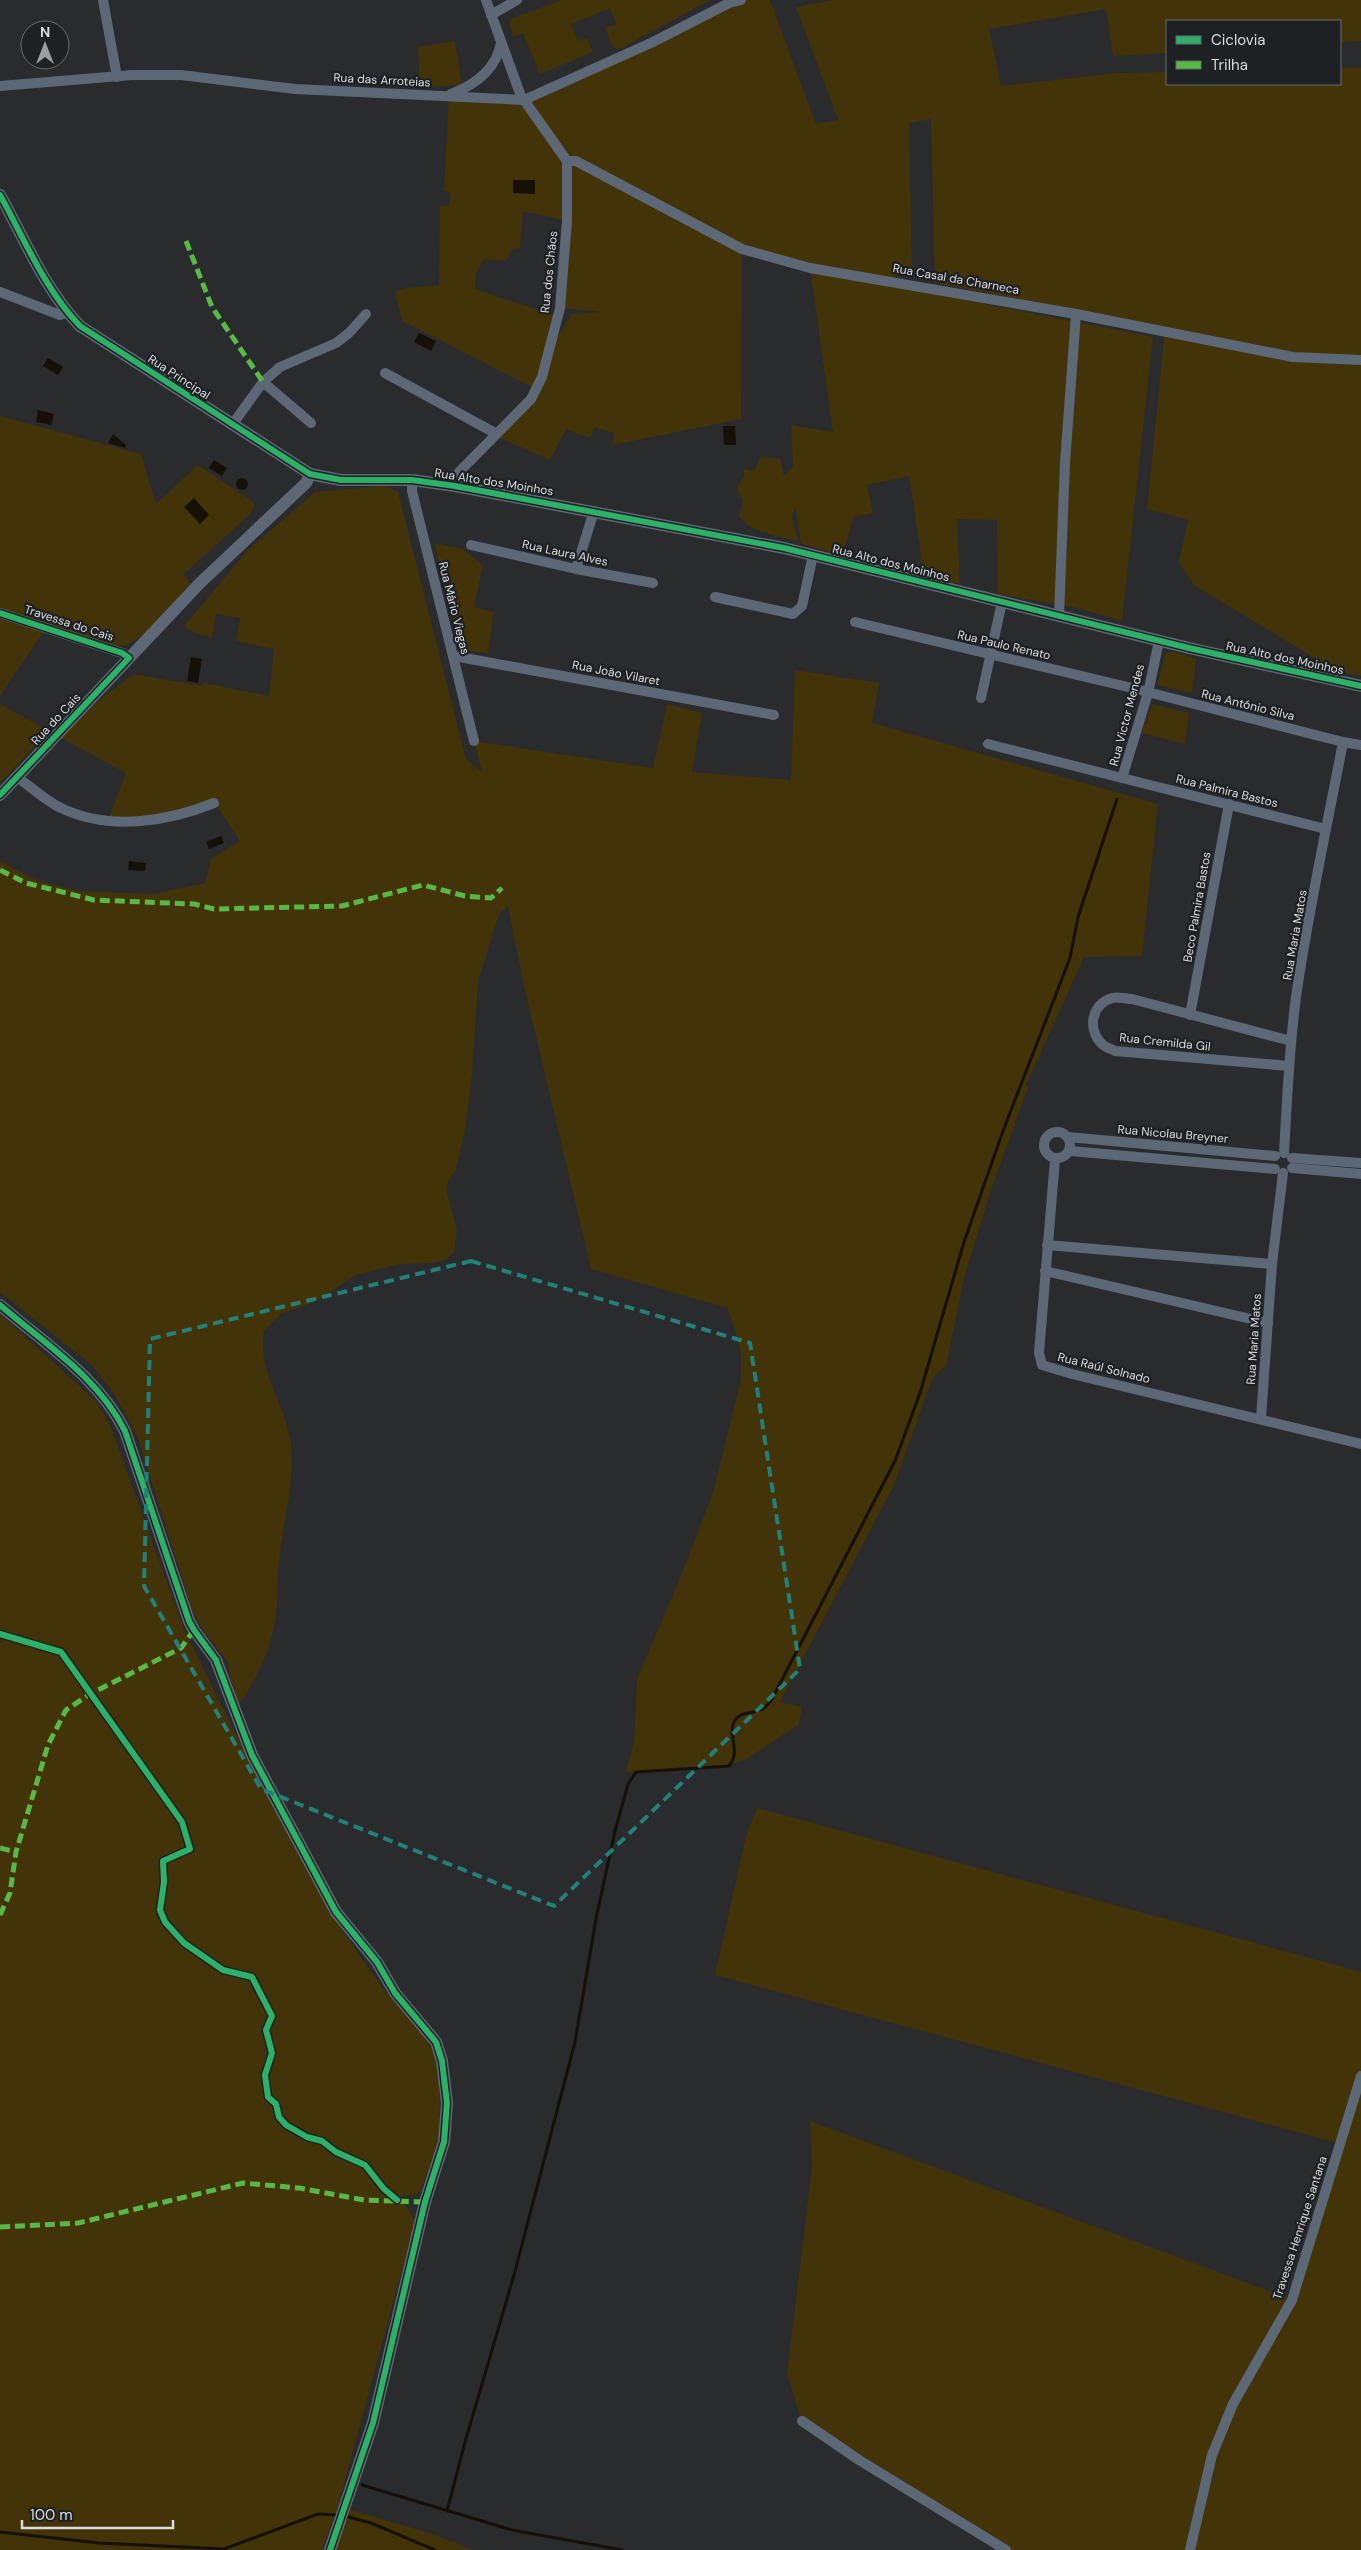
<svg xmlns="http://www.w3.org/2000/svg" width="1361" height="2550" viewBox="0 0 1361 2550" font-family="'DM Sans',sans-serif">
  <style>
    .green { fill: #433308; fill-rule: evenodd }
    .water { fill: #161107 }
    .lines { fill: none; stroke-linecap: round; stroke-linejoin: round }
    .stream { stroke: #161107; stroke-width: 3 }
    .minor { stroke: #5d6876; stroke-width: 10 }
    .tertiary { stroke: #5d6876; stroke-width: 12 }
    .quiet { stroke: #58b947; stroke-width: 5; stroke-dasharray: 10 5; stroke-linecap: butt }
    .cycleway-casing { stroke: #1e2124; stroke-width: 9 }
    .cycleway { stroke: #2db169; stroke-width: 6 }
    .marked { fill: none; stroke: #238079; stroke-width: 4; stroke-dasharray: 10 6; stroke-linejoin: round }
    .labels { text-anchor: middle; stroke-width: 4.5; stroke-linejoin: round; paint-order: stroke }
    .street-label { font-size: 12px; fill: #dadcde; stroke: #1e2124 }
  </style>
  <rect width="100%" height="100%" fill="#292b2d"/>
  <g class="green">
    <path d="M561,0H710L618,50L612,45L605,28L616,24L610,8L571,24L578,41L587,38L593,52L540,74L523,33L513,37L509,20Z"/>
    <path d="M741,0H770L816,124L838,120L796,7L835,0H1361V41L1340,42V21H1167V53L1113,56L1106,9L989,29L1001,86L1117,73L1167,72V84H1340V68H1361V676L1338,672L1194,585L1179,563L1188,520L1147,509L1165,328L935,283L931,119L909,123L912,275L878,278L989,305L1153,337L1122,621L1078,608L998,594L997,520L957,519L960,584L924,575L909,476L867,485L873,513L853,517L843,555L801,544L796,507L792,516L798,541C781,537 748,532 739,516L743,500L738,493V485L744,477V469L754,471L760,457L780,459L784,476L793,466L791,425L833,432L810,268L742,249L741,419L613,445L614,433L595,427L590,438L566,429L550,460L498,437L533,404L557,338L572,314L602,312L560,308L567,221L523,211L520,248L512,249L506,261L484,259L476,273L475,289L556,316L539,373L532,387L402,321L395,292L406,288L439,285L440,206L450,205V192L444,191L449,94L522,99Z"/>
    <path d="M455,41L462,85L420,87L418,47Z"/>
    <path d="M0,416L141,454L156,504L198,465L255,503L250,514L184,574L190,584C173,602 143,646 118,646C101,646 64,632 46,628L0,696Z"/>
    <path d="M387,486L398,492L466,759L482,772L474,741L653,768L667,704L702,713L692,772L791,780L795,670L879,683L872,723L1158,804L1142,956L1084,957L1026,1085L1028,1087L990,1193L964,1278L946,1366L933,1377L894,1485L780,1702L802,1707L799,1724L750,1757L729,1766L626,1772L634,1742L637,1679L678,1583L713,1493L741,1379V1354L735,1329L727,1308L591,1269L523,981L508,906L499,914L478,982L472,1074L465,1130L456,1169L448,1182L447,1193L457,1231L454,1253L445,1260L433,1263L400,1264L356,1275L316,1301L281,1314L264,1331C257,1371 286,1406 291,1444C295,1483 283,1523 279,1562C276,1583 279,1606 274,1627C269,1654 254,1683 238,1706L227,1661L203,1630L192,1610L138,1438L115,1395L92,1365L0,1292V861L38,881L79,891L153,894L205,883L211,859L240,841L215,803L189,813L108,820L126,773L61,738L102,698L134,674L202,686L204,683L269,696L274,649L236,641L240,618L216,614L212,638L193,632L184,626L247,551L315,492Z"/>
    <path d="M434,543L462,549L483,565L474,607L494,612L488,654L461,649Z"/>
    <path d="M1174,652L1196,659L1192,693L1157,685L1166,653Z"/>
    <path d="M0,704L49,731L0,783Z"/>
    <path d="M1152,704L1189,713L1185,744L1142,733Z"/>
    <path d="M0,1314L95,1400L110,1425L185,1632L234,1731L345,1935L388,1995L423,2034L433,2052L438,2067L440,2112L438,2147L419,2194L390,2198L403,2201L415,2221L339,2503L322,2550H0Z"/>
    <path d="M757,1808L1361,1972V2550H1006L802,2421L787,2374L812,2167L810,2121L1291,2299L1341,2144L715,1975L746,1836ZM1221,2431L1213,2477L1199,2515Z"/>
    <path d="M348,2509L433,2534L472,2550H336Z"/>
  </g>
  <g class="water">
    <path d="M513,180H535V194L513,193Z"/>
    <path d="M419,333L436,341L431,351L414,342Z"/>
    <path d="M48,358L63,367L58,375L43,366Z"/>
    <path d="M38,410L54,414L51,425L36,422Z"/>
    <path d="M723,426H735L736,445H724Z"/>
    <path d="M113,434L126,445L125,448L108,443Z"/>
    <path d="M214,460L227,468L222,476L209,468Z"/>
    <circle cx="242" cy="484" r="6"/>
    <path d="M194,498L209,515L200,524L184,507Z"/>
    <path d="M191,657L202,659L198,683L187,681Z"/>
    <path d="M221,836L224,843L209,849L206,842Z"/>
    <path d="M129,861L146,863L145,871L128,870Z"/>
  </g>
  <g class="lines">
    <g class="stream">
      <path d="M362,2485L512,2530L622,2550"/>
      <path d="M447,2511L465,2442L514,2275L575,2042L596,1919L615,1831L628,1784L636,1772L729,1766C742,1750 726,1734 735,1720C742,1710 755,1715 764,1708C767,1706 770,1702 772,1699L895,1461L920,1393L964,1242L1003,1131L1070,958L1078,917L1117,799"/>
      <path d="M345,2516L371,2523L435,2550"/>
      <path d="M0,2532L99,2543L224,2549L318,2514L338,2515"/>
    </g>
    <g class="minor">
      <path d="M103,0L117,77"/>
      <path d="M486,0L522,99"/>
      <path d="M491,15L517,0"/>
      <path d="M0,86L132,75H181L295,89L524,100L653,42L729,3L741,0"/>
      <path d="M451,94C475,85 496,69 501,43"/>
      <path d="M567,161H576L742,249L810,268L1076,314L1293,357L1361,360"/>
      <path d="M0,292L60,315L67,313"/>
      <path d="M385,373L495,433"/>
      <path d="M263,382L311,423"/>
      <path d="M232,425L263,382L280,367L336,343L349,333L366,314"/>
      <path d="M412,480V491L474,741"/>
      <path d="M455,486L459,472L531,399L542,377L560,308L567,221V161L524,100"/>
      <path d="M471,545L576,569L653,583"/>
      <path d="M576,569L594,511"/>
      <path d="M715,597L793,614L802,606L813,555"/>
      <path d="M0,613L122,653L129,658"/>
      <path d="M1059,616L1065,463L1076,314"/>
      <path d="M855,622L1132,688L1343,742"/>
      <path d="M454,656L774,715"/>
      <path d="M981,698L1002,602"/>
      <path d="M988,744L1122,778L1148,693L1159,641"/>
      <path d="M17,777C31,787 46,801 61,808C109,831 167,822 214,803"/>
      <path d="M1122,778L1326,829"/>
      <path d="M1190,1015L1229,804"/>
      <path d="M1289,1066L1115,1051C1111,1049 1104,1047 1101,1043C1087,1028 1092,1004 1112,998C1118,996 1126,999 1132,999L1291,1041"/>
      <circle cx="1057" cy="1145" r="13"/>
      <path d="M1068,1137L1275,1156"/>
      <path d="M1070,1151L1275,1169"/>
      <path d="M1284,1153C1287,1101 1289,1049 1296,997C1308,912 1327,827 1343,742L1361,745"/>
      <path d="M1292,1158L1361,1163"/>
      <path d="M1055,1159L1039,1353L1042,1365L1072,1374L1361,1444"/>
      <path d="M1292,1168L1361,1174"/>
      <path d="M1047,1245L1272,1264"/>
      <path d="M1045,1271L1268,1323"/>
      <path d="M1261,1418L1272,1264L1283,1173"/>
      <path d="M802,2421L859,2460L1006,2550"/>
      <path d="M1190,2550L1212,2455L1233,2404L1292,2300L1361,2076"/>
    </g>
    <g class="tertiary">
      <path d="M0,195C24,238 45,290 80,326L310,474L341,480H412L455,486L784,548L1189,648L1361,686"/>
      <path d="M0,795L200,583L306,483L310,474"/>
      <path d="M0,1305C45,1344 98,1377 125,1431L189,1621L194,1630L216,1660L252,1755L336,1912L377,1962L395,1993L436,2042L442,2061L447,2103L444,2142L425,2202L373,2423L330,2550"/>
    </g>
    <g class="quiet">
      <path d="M186,241L212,307L263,382"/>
      <path d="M0,870L26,883L94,900L194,904L214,909L342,906L423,885L465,896L491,898L502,888"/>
      <path d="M0,1848L16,1852"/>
      <path d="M0,1915L10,1893L16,1852L48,1745L66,1710L90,1694L181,1648L194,1630"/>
      <path d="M0,2227L78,2223L243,2183L299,2188L364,2200L425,2202"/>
    </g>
    <g class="cycleway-casing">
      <g id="cycleway">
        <path d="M0,195C24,238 45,290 80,326L310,474L341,480H412L455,486L784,548L1189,648L1361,686"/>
        <path d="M0,613L122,653L129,658L0,795"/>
        <path d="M0,1305C45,1344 98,1377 125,1431L189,1621L194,1630L216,1660L252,1755L336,1912L377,1962L395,1993L436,2042L442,2061L447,2103L444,2142L425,2202L373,2423L330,2550"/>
        <path d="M0,1634L61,1652L182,1822L190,1849L163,1861L164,1882L160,1910L165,1922L184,1943L223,1970L252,1977L272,2016L266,2030L272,2053L265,2075L268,2097L276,2104L279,2117L286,2125L307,2137L322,2141L336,2152L365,2165L384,2189L397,2200"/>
      </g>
    </g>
    <use href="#cycleway" class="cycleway"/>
  </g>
  <path class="marked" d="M471,1261L750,1343L800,1669L554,1906L261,1789L144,1586L150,1339Z"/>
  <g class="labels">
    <g class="street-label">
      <text transform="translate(382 80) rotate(3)" y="4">Rua das Arroteias</text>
      <text transform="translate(549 272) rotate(-84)" y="4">Rua dos Chãos</text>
      <text transform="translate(956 279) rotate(10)" y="4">Rua Casal da Charneca</text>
      <text transform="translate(179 377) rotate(33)" y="4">Rua Principal</text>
      <text transform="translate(494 482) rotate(9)" y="4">Rua Alto dos Moinhos</text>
      <text transform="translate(565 553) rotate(12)" y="4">Rua Laura Alves</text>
      <text transform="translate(891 563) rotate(14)" y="4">Rua Alto dos Moinhos</text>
      <text transform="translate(454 608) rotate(76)" y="4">Rua Mário Viegas</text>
      <text transform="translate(69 623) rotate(18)" y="4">Travessa do Cais</text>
      <text transform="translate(1004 645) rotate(13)" y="4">Rua Paulo Renato</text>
      <text transform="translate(1285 658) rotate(12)" y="4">Rua Alto dos Moinhos</text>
      <text transform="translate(616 673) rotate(11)" y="4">Rua João Vilaret</text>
      <text transform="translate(1248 705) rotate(14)" y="4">Rua António Silva</text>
      <text transform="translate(1127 715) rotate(-75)" y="4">Rua Victor Mendes</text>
      <text transform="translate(56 719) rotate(-47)" y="4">Rua do Cais</text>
      <text transform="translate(1227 791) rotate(14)" y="4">Rua Palmira Bastos</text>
      <text transform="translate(1197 907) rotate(-80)" y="4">Beco Palmira Bastos</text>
      <text transform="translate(1295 935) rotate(-80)" y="4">Rua Maria Matos</text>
      <text transform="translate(1165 1042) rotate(6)" y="4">Rua Cremilda Gil</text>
      <text transform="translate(1173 1134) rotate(5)" y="4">Rua Nicolau Breyner</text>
      <text transform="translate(1254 1339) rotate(-86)" y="4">Rua Maria Matos</text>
      <text transform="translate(1104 1368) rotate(14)" y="4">Rua Raúl Solnado</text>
      <text transform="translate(1300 2228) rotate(-72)" y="4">Travessa Henrique Santana</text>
    </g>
  </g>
  <rect x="1166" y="20" width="175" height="65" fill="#1e2124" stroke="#696c6e"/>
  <rect x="1176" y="36" width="25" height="8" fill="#2db169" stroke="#696c6e"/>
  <text x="1211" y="45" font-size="15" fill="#dadcde">Ciclovia</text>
  <rect x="1176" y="61" width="25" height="8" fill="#58b947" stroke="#696c6e"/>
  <text x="1211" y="70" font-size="15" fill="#dadcde">Trilha</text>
  <g transform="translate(45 45)"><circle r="24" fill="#1e2124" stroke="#696c6e"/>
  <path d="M0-4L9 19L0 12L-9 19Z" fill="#9c9ea0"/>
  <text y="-8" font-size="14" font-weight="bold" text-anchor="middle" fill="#dadcde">N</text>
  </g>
  <path d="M22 2520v8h151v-8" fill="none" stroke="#dadcde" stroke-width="2.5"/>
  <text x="30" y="2520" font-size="15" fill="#dadcde" stroke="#1e2124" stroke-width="4" paint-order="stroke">100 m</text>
</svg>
